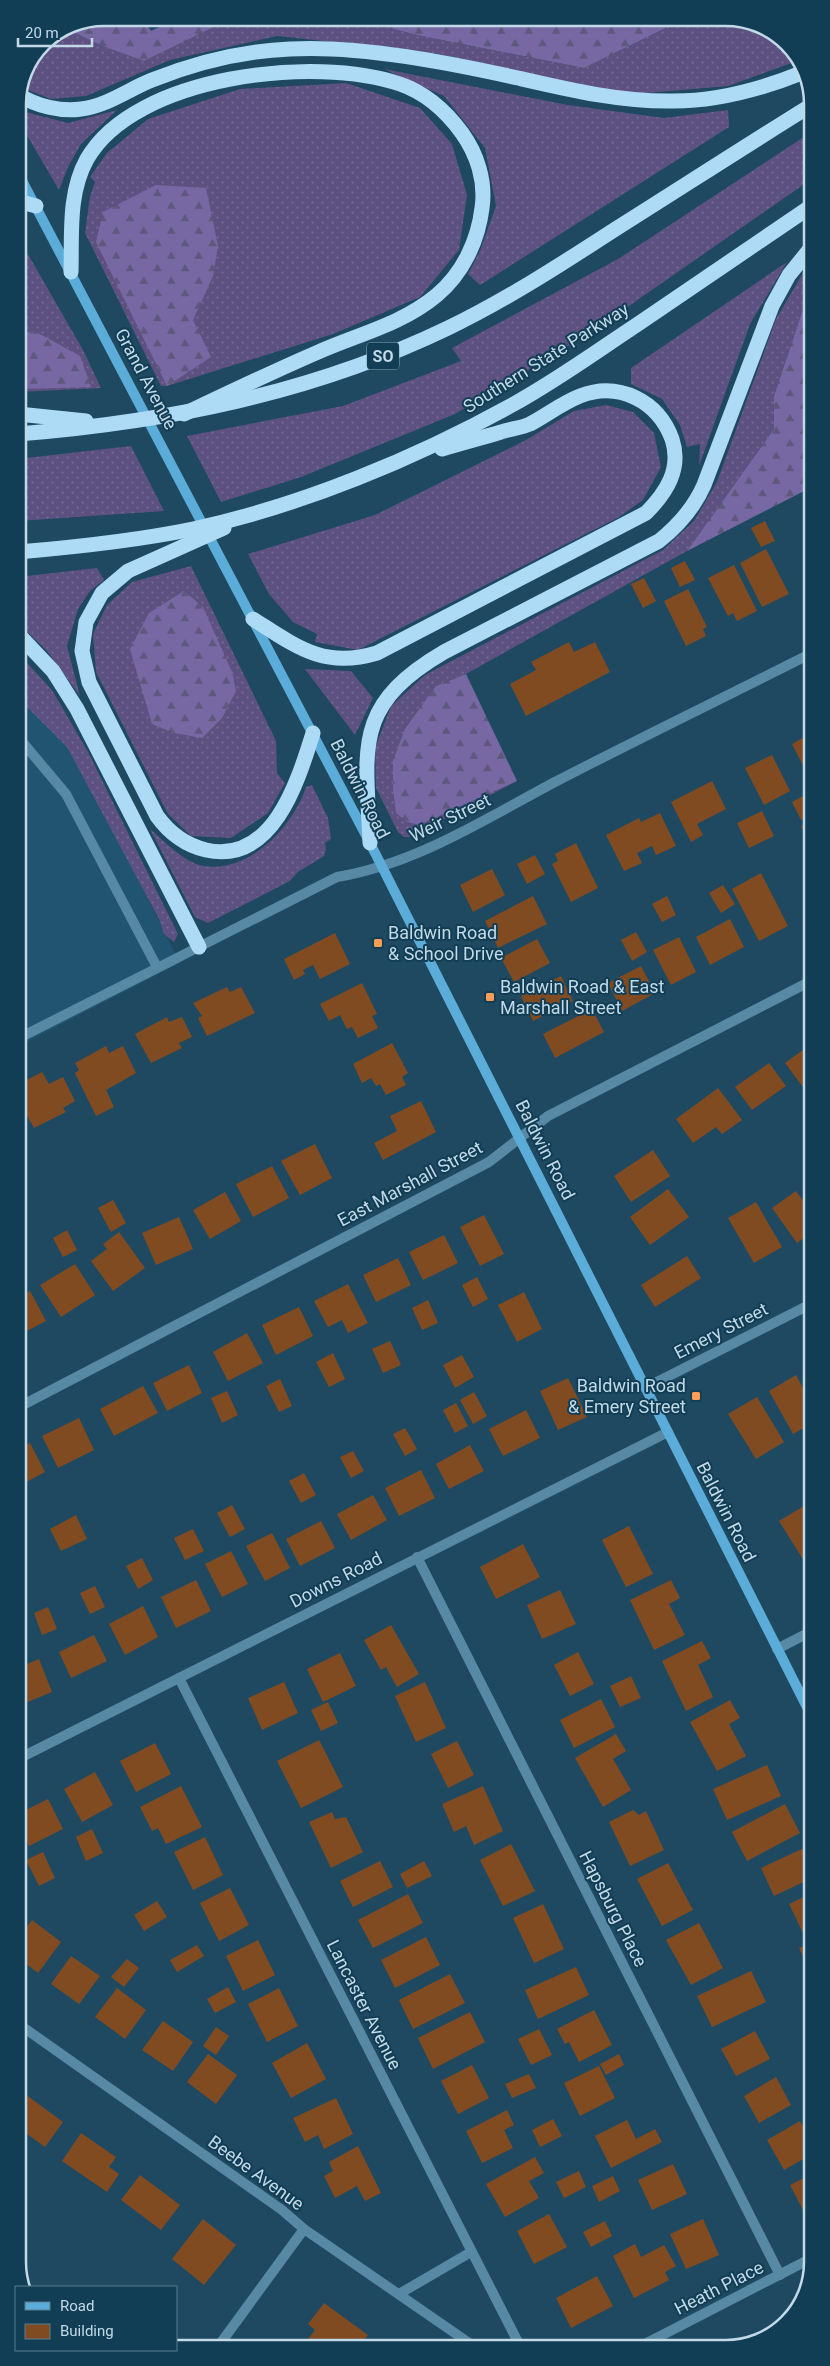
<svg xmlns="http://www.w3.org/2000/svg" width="830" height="2366" viewBox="0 0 830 2366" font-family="Roboto,sans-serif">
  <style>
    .built { fill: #205470 }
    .grass { fill: url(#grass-dots) }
    .forest { fill: url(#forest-firs) }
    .building { fill: #814b22 }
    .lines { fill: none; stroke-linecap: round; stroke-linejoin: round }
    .service { stroke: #5788a4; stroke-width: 10 }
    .minor { stroke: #5788a4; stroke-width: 10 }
    .secondary { stroke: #5bacd9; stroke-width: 10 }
    .motorway { stroke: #addaf5; stroke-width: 15 }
    .poi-dot { fill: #fd9d55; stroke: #123e55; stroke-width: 2 }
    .labels { text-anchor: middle; stroke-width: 4; stroke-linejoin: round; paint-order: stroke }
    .shield { fill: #123e55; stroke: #8daabb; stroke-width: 1 }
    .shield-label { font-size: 16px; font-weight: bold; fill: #c2d9e7 }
    .street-label { font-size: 18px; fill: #c2d9e7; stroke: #123e55 }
    .poi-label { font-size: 18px; fill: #c2d9e7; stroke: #123e55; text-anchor: start }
    .rim { fill: none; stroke: #c2d9e7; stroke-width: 2.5 }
  </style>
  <defs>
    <pattern id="grass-dots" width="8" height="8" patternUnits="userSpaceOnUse" patternTransform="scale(1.25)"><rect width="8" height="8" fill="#5d5181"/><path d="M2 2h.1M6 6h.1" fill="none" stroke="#736993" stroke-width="1.8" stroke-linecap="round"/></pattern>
    <pattern id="forest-firs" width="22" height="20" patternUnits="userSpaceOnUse" patternTransform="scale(1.25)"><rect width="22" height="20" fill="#7768a3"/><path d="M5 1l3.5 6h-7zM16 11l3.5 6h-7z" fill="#5f587d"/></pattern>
  </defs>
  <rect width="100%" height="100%" fill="#1e4961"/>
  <path class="built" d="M18,692L69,740L180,963L19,1046Z"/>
  <g class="grass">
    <path d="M686,18H732L783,39L797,61L728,86L623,95L434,53L277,36L170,60L86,96L51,99L23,88L43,43L65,28L102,46L144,61L222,23L363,21L417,35L584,68Z"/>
    <path d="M384,69L568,105L664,118L728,110L729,127L480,285L468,274L480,251L496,206L485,148L444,96Z"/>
    <path d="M346,83L420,108L452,144L467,195L459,250L420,297L333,334L167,386H161L85,233L90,196L95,182L90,177L107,153L148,119L240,89Z"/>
    <path d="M18,110L68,123L117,110L81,144L68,167L59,190L18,120Z"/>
    <path d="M810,133V180L590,333L455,414L301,477L221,502L187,436L343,406L461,361L452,348L618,259Z"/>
    <path d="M18,237L83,350L101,388L18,392Z"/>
    <path d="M810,261V305L802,312L774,396V429L687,551L466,674L436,686L407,822L419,825L517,781L410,837H404L398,832L376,788L375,748L391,706L425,675L663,550L694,521L717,482L776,319Z"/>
    <path d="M787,262L750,324L699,466L700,444L687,447L680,425L662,399L631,384V368Z"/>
    <path d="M606,405L633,412L654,433L661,467L643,500L619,517L358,650L315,642L317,634L293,622L269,594L248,554L375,515L526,440L574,411Z"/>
    <path d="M131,446L164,511L18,521V459Z"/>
    <path d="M191,566L276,741L277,773L285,783L268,813L231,838L191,836L168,814L96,672L93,634L107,605L132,582Z"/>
    <path d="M97,568L104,580L90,591L78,609L67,646L80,696L47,651L18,623V577Z"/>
    <path d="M18,653L52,690L88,752L178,934L174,942L164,934L159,919L67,747L18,698Z"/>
    <path d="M305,669L351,671L373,698L355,735Z"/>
    <path d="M312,785L328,818L331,839L325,843L326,849L324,856L298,872L290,881L208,923L195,917L150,829C164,841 185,863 204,866C249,873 293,827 306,787Z"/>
  </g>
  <g class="forest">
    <path d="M686,18L584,68L417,35L363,21H400L402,25L412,21Z"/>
    <path d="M146,23L151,31L168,23H222L144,61L102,46L65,28L71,24Z"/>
    <path d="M156,185L206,188L218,246L213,276L193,320L211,357L167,386L96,242L103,212Z"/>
    <path d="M810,305V488L687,551L774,429V396L802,312Z"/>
    <path d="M18,331L38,333L80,356L91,387L18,389Z"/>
    <path d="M184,591L203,607L232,672L236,691L222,718L202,738L174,733L152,724L130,649L149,613Z"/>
    <path d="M466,674L517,781L419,825L407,822L396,813L393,788V761L405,729L436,686Z"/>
  </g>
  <g class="building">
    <path d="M765,521L775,541L761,547L751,528Z"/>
    <path d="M766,549L789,594L762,607L740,563Z"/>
    <path d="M685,561L695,580L680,587L671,568Z"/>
    <path d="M734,565L757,611L737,621L733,613L728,616L708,578Z"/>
    <path d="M644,578L656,601L643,608L631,584Z"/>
    <path d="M688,589L707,627L703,629L706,636L686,646L664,601Z"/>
    <path d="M569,642L574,652L595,642L610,672L526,716L510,684L536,670L531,662Z"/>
    <path d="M810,734V779L792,744Z"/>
    <path d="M772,755L790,791L764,805L745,768Z"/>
    <path d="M712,781L726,809L697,824L703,835L691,842L671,802Z"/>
    <path d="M805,795L810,806V816L801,820L792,802Z"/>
    <path d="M762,811L774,836L749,848L737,823Z"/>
    <path d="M660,813L676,846L656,855L652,846L637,853L642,863L624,871L606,835L639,818L641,822Z"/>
    <path d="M810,821L811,830V846L801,826Z"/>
    <path d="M576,843L598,888L571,902L552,864L558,861L555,854Z"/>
    <path d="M535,855L545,874L527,884L517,864Z"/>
    <path d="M492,869L505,895L473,912L460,885Z"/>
    <path d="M761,873L788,926L759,941L732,889Z"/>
    <path d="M723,885L735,904L721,913L709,893Z"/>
    <path d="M533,896L547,924L498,948L485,921Z"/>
    <path d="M667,896L676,915L662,922L652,904Z"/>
    <path d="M730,919L744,947L710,965L696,937Z"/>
    <path d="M636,932L647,952L632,961L621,940Z"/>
    <path d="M335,933L350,964L320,979L313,965L303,970L305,974L294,980L284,959Z"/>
    <path d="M679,937L696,972L671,985L653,950Z"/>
    <path d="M537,939L550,963L514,982L501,958Z"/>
    <path d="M641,966L655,993L622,1011L608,983Z"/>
    <path d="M561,976L573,1001L533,1021L521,996Z"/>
    <path d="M362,983L377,1014L372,1016L378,1028L358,1038L352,1027L347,1029L340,1015L329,1021L320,1004Z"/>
    <path d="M227,987L230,992L241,987L255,1013L207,1036L198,1018L202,1016L193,1003Z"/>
    <path d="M592,1009L604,1032L555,1058L543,1034Z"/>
    <path d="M167,1017L169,1022L182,1017L192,1037L179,1043L182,1048L151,1063L135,1034Z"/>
    <path d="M392,1043L408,1073L402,1077L406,1085L386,1095L380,1084L376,1086L371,1078L362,1083L353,1064Z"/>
    <path d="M811,1044V1098L785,1063Z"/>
    <path d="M106,1046L109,1053L123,1046L136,1073L106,1090L114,1107L96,1116L75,1073L79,1070L75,1063Z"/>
    <path d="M769,1063L786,1086L752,1110L735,1087Z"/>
    <path d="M42,1072L49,1084L63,1077L75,1101L63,1108L66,1112L34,1128L19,1102V1084Z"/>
    <path d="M718,1088L742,1120L722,1134L716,1127L693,1143L676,1119Z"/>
    <path d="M421,1101L436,1132L383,1160L374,1143L397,1131L390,1116Z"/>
    <path d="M315,1144L332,1178L300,1195L281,1161Z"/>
    <path d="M653,1150L670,1176L631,1202L614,1176Z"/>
    <path d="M272,1166L289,1198L253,1217L236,1184Z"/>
    <path d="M668,1189L689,1217L650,1245L630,1217Z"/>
    <path d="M796,1191L811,1212V1233L797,1243L772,1208Z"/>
    <path d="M225,1192L241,1221L210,1239L193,1210Z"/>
    <path d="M113,1200L126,1223L111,1232L98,1208Z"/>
    <path d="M756,1202L782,1247L754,1263L728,1218Z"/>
    <path d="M484,1215L504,1254L480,1266L460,1227Z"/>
    <path d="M179,1217L193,1249L156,1265L142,1233Z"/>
    <path d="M67,1230L77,1250L63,1257L53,1238Z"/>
    <path d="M119,1232L145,1268L113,1291L91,1261L107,1249L103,1244Z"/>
    <path d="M444,1235L458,1263L423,1280L409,1252Z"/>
    <path d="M687,1256L701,1278L655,1307L641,1285Z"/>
    <path d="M398,1258L411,1285L376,1302L363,1275Z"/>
    <path d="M75,1264L95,1295L61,1317L40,1285Z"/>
    <path d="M477,1277L488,1299L473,1307L462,1285Z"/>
    <path d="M348,1284L368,1323L348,1333L342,1320L328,1327L314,1301Z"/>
    <path d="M30,1291L46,1321L19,1335V1296Z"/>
    <path d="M524,1292L542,1329L517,1342L498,1305Z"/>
    <path d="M428,1300L438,1323L422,1330L412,1308Z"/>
    <path d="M299,1307L313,1336L276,1355L262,1325Z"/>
    <path d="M247,1333L263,1363L228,1381L213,1352Z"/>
    <path d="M390,1341L401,1365L383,1373L372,1349Z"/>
    <path d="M333,1353L345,1379L329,1387L316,1362Z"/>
    <path d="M462,1355L474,1377L455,1388L443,1365Z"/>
    <path d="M189,1365L202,1393L167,1411L153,1383Z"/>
    <path d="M796,1375L811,1403V1424L793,1434L769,1391Z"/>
    <path d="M568,1378L587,1417L558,1430L540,1391Z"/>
    <path d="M280,1379L292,1406L279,1412L266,1386Z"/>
    <path d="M143,1386L158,1413L114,1436L100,1409Z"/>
    <path d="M227,1391L238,1415L222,1423L211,1398Z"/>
    <path d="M474,1392L487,1416L473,1424L460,1400Z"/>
    <path d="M757,1397L784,1442L756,1459L728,1414Z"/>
    <path d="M456,1403L468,1426L455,1433L443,1410Z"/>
    <path d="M526,1410L540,1438L503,1456L489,1429Z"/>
    <path d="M79,1418L94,1450L58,1468L42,1436Z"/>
    <path d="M405,1428L417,1449L405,1456L393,1434Z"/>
    <path d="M30,1443L45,1472L19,1486V1448Z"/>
    <path d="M470,1445L484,1471L449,1489L436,1464Z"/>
    <path d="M353,1451L364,1471L351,1478L340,1457Z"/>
    <path d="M421,1470L435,1498L399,1516L385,1488Z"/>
    <path d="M304,1473L316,1495L301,1503L289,1481Z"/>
    <path d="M373,1495L387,1520L351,1540L337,1514Z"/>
    <path d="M809,1503L811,1506L812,1568L809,1569L779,1521Z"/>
    <path d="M232,1505L245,1529L230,1537L217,1513Z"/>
    <path d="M76,1515L87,1539L61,1551L50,1529Z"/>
    <path d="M321,1521L335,1548L300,1566L286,1539Z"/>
    <path d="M629,1526L653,1574L626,1587L602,1540Z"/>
    <path d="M193,1529L204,1551L185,1560L174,1538Z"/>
    <path d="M272,1533L290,1568L265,1581L246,1546Z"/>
    <path d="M523,1544L540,1577L496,1599L480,1567Z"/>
    <path d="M231,1551L248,1584L222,1597L205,1564Z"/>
    <path d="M142,1558L153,1580L138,1589L126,1566Z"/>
    <path d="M196,1580L211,1611L176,1628L161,1597Z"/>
    <path d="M671,1580L680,1598L669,1604L685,1635L654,1650L630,1600Z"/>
    <path d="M95,1586L105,1607L90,1614L80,1593Z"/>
    <path d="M560,1590L576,1624L542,1639L527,1605Z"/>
    <path d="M143,1606L158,1637L125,1655L109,1624Z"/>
    <path d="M48,1607L57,1629L42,1635L34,1613Z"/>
    <path d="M391,1625L419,1674L397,1687L386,1667L381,1670L364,1640Z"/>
    <path d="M94,1635L107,1661L71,1678L59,1652Z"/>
    <path d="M702,1641L711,1658L698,1665L713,1697L686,1711L662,1661Z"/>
    <path d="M578,1652L594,1684L570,1696L554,1665Z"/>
    <path d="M340,1653L356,1686L323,1702L307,1669Z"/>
    <path d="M39,1659L52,1692L20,1705V1667Z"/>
    <path d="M631,1676L641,1698L620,1707L610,1686Z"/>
    <path d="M284,1682L298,1713L262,1730L248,1698Z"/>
    <path d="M425,1682L446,1728L416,1742L395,1696Z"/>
    <path d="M601,1699L615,1727L574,1748L560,1720Z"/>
    <path d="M730,1700L740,1718L729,1724L746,1756L717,1771L690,1722Z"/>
    <path d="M328,1702L338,1723L321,1731L311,1710Z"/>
    <path d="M616,1734L626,1751L613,1759L631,1790L603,1807L575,1758Z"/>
    <path d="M319,1740L343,1787L301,1808L277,1761Z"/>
    <path d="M457,1741L474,1775L448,1788L431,1754Z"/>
    <path d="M155,1743L171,1774L136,1792L120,1761Z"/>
    <path d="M767,1765L781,1796L727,1820L713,1789Z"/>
    <path d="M95,1772L113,1805L82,1822L64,1789Z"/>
    <path d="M181,1786L202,1827L166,1844L158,1828L152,1831L140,1807Z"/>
    <path d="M483,1786L503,1831L474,1845L466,1826L454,1832L442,1804Z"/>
    <path d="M48,1799L63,1829L29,1846L20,1827V1813Z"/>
    <path d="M785,1804L800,1833L747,1861L732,1832Z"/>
    <path d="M633,1810L639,1815L646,1811L664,1850L630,1866L609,1822Z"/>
    <path d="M332,1812L335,1819L346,1817L363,1852L331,1868L309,1822Z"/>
    <path d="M92,1829L103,1853L86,1861L76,1837Z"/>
    <path d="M205,1837L223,1875L193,1890L174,1852Z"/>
    <path d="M511,1844L535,1891L503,1906L480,1860Z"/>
    <path d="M804,1848L812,1865V1878L774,1896L761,1868Z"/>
    <path d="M43,1852L55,1878L39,1886L26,1860Z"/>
    <path d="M380,1861L393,1887L353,1907L340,1881Z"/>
    <path d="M424,1861L432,1876L407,1888L400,1874Z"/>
    <path d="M668,1863L693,1910L662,1926L637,1879Z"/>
    <path d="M230,1888L249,1925L219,1941L200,1903Z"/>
    <path d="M812,1893V1928L803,1933L789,1904Z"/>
    <path d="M408,1894L423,1923L373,1948L358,1920Z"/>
    <path d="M157,1901L167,1917L144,1931L134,1915Z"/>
    <path d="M543,1904L564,1949L534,1963L513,1918Z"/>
    <path d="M32,1920L61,1942L38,1973L20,1959V1936Z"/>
    <path d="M699,1923L723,1968L691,1985L666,1940Z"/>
    <path d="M426,1937L440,1965L395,1988L381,1960Z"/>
    <path d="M258,1940L275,1975L243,1991L226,1956Z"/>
    <path d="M812,1942V1976L799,1948Z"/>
    <path d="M197,1945L204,1956L177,1972L170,1960Z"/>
    <path d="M71,1956L100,1976L79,2004L51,1984Z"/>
    <path d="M127,1959L139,1968L124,1987L111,1977Z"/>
    <path d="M576,1967L589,1995L538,2019L525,1990Z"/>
    <path d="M751,1971L766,2002L712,2027L697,1996Z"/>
    <path d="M450,1974L465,2003L413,2029L399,2000Z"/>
    <path d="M228,1987L236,2002L215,2013L207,1999Z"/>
    <path d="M117,1988L146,2010L125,2039L95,2017Z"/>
    <path d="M279,1988L298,2026L267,2042L248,2004Z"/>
    <path d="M594,2010L612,2045L579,2062L569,2042L565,2044L557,2029Z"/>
    <path d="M470,2012L485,2042L433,2069L418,2038Z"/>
    <path d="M163,2021L193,2042L173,2071L142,2050Z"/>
    <path d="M216,2027L229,2036L216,2055L203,2046Z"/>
    <path d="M539,2029L552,2055L531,2065L518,2039Z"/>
    <path d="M755,2031L770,2059L736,2076L721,2049Z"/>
    <path d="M307,2043L326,2079L291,2098L272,2063Z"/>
    <path d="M208,2054L237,2075L216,2104L187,2082Z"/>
    <path d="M619,2054L624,2065L606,2075L600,2064Z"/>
    <path d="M472,2065L489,2098L458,2114L441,2081Z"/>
    <path d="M599,2066L615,2098L580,2116L564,2083Z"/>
    <path d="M529,2074L536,2088L512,2098L505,2084Z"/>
    <path d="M776,2077L791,2105L759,2123L744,2096Z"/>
    <path d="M25,2094L63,2122L45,2147L20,2129V2101Z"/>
    <path d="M336,2098L353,2134L324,2149L318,2135L305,2142L293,2118Z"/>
    <path d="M507,2110L514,2125L504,2130L513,2148L482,2163L466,2131Z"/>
    <path d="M553,2119L562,2136L540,2147L532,2130Z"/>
    <path d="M627,2120L636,2139L655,2129L662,2142L611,2168L595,2136Z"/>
    <path d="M800,2121L812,2142V2154L784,2170L767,2140Z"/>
    <path d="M81,2133L116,2157L109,2167L119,2174L107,2192L62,2161Z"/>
    <path d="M358,2146L381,2193L365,2201L357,2186L335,2198L324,2176L333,2171L329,2162Z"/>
    <path d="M535,2157L544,2173L529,2181L539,2198L505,2217L486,2184Z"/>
    <path d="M673,2164L687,2194L652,2210L638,2180Z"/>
    <path d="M579,2171L586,2187L564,2198L556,2182Z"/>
    <path d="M812,2174V2210L805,2214L790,2185Z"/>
    <path d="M140,2175L180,2205L161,2230L121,2200Z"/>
    <path d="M613,2176L620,2191L599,2202L592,2186Z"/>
    <path d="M549,2214L567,2247L534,2264L517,2231Z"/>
    <path d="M203,2219L236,2245L204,2285L172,2259Z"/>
    <path d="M703,2219L719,2255L686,2269L670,2234Z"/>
    <path d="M605,2221L612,2236L591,2247L583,2232Z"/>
    <path d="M635,2244L641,2257L664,2245L676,2266L665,2272L669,2280L634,2298L613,2256Z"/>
    <path d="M597,2276L613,2306L571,2328L556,2298Z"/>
    <path d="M324,2303L368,2335L359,2347H338L326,2339L320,2347L308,2339L315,2330L308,2324Z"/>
  </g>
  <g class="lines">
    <path class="service" d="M19,738L66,794L157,967"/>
    <g class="minor">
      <path d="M19,1038L337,877C416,864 485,819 555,782C640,738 725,697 810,654"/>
      <path d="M645,1388L811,1304"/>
      <path d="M19,1407L489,1162L548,1116L811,981"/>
      <path d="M417,1557L780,2275"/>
      <path d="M777,1649L812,1631"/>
      <path d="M179,1678L520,2346"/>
      <path d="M20,1758L668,1432"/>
      <path d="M20,2025L282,2210L304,2229L475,2347"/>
      <path d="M399,2294L471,2252"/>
      <path d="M641,2346L812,2258"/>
      <path d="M217,2348L304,2229"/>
    </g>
    <path class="secondary" d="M18,173L370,843L812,1717"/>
    <g class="motorway">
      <path d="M19,95C36,106 61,112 81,109C107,106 129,89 152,80C197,62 242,51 290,49C360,45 450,63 518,78C570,90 621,102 674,101C719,101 762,89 804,72"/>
      <path d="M18,201L36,206"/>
      <path d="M71,272C72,234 68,193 87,159C135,75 316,55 400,84C426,93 446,111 462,133C477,154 486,181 482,208C478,241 463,273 437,295C401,325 358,334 316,353C272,372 228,393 184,414"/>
      <path d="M18,414L86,421"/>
      <path d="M18,434C167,422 313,393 448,328C506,300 560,265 614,230C679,189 744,147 810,106"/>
      <path d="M224,528L128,571L102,593L86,622L82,651L89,682L157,816C170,834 185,845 206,850C273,865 298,781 313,733"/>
      <path d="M18,552C77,547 135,541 193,529C301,506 416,458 512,405C556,381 597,351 638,324C695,285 752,246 810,207"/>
      <path d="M253,619C297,647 324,669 377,653L646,513C666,493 682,469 672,439C658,401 619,381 580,396C562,403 547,415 530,424C521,428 510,429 501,432C481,438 462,443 442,449"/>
      <path d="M18,634L53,671L77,709L199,947"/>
      <path d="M370,843C366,748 352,706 444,652L659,541C679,525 694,508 704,485L772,306L789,275L810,249"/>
    </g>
  </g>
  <g class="poi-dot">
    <rect x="373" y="938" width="10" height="10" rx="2.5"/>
    <rect x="485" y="992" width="10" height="10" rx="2.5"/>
    <rect x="691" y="1391" width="10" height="10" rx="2.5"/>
  </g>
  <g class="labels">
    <rect class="shield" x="367" y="342.5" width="32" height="27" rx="4"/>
    <g class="shield-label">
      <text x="383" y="362">SO</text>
    </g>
    <g class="street-label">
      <text transform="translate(546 358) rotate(-32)" y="6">Southern State Parkway</text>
      <text transform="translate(146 379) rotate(62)" y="6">Grand Avenue</text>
      <text transform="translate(360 789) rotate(63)" y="6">Baldwin Road</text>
      <text transform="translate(450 818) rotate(-26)" y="6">Weir Street</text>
      <text transform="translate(545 1150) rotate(63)" y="6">Baldwin Road</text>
      <text transform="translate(410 1184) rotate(-28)" y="6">East Marshall Street</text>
      <text transform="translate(721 1331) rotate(-27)" y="6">Emery Street</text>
      <text transform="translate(726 1512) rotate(63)" y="6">Baldwin Road</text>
      <text transform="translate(336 1580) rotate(-27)" y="6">Downs Road</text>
      <text transform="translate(613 1909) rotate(63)" y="6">Hapsburg Place</text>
      <text transform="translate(364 2005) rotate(63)" y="6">Lancaster Avenue</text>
      <text transform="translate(256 2173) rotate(36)" y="6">Beebe Avenue</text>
      <text transform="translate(719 2288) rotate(-27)" y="6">Heath Place</text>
    </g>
    <g class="poi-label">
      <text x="388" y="939">Baldwin Road<tspan x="388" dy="21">&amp; School Drive</tspan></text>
      <text x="500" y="993">Baldwin Road &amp; East<tspan x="500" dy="21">Marshall Street</tspan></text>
      <text x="686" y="1392" text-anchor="end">Baldwin Road<tspan x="686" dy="21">&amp; Emery Street</tspan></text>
    </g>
  </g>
  <path d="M0 0H830V2366H0ZM104 26H726A78 78 0 0 1 804 104V2262A78 78 0 0 1 726 2340H104A78 78 0 0 1 26 2262V104A78 78 0 0 1 104 26Z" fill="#123e55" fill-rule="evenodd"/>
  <path class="rim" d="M104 26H726A78 78 0 0 1 804 104V2262A78 78 0 0 1 726 2340H104A78 78 0 0 1 26 2262V104A78 78 0 0 1 104 26Z"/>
  <rect x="15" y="2286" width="162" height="65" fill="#123e55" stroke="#587c8f"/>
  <rect x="25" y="2302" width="25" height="8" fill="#5bacd9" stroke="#587c8f"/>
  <text x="60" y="2311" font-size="15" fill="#c2d9e7">Road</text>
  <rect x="25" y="2324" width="25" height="15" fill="#814b22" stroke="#587c8f"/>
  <text x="60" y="2336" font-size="15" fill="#c2d9e7">Building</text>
  <path d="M18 38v8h74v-8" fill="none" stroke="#c2d9e7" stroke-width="2.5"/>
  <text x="25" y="38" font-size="15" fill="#c2d9e7" stroke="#123e55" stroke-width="4" paint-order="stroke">20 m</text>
</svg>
